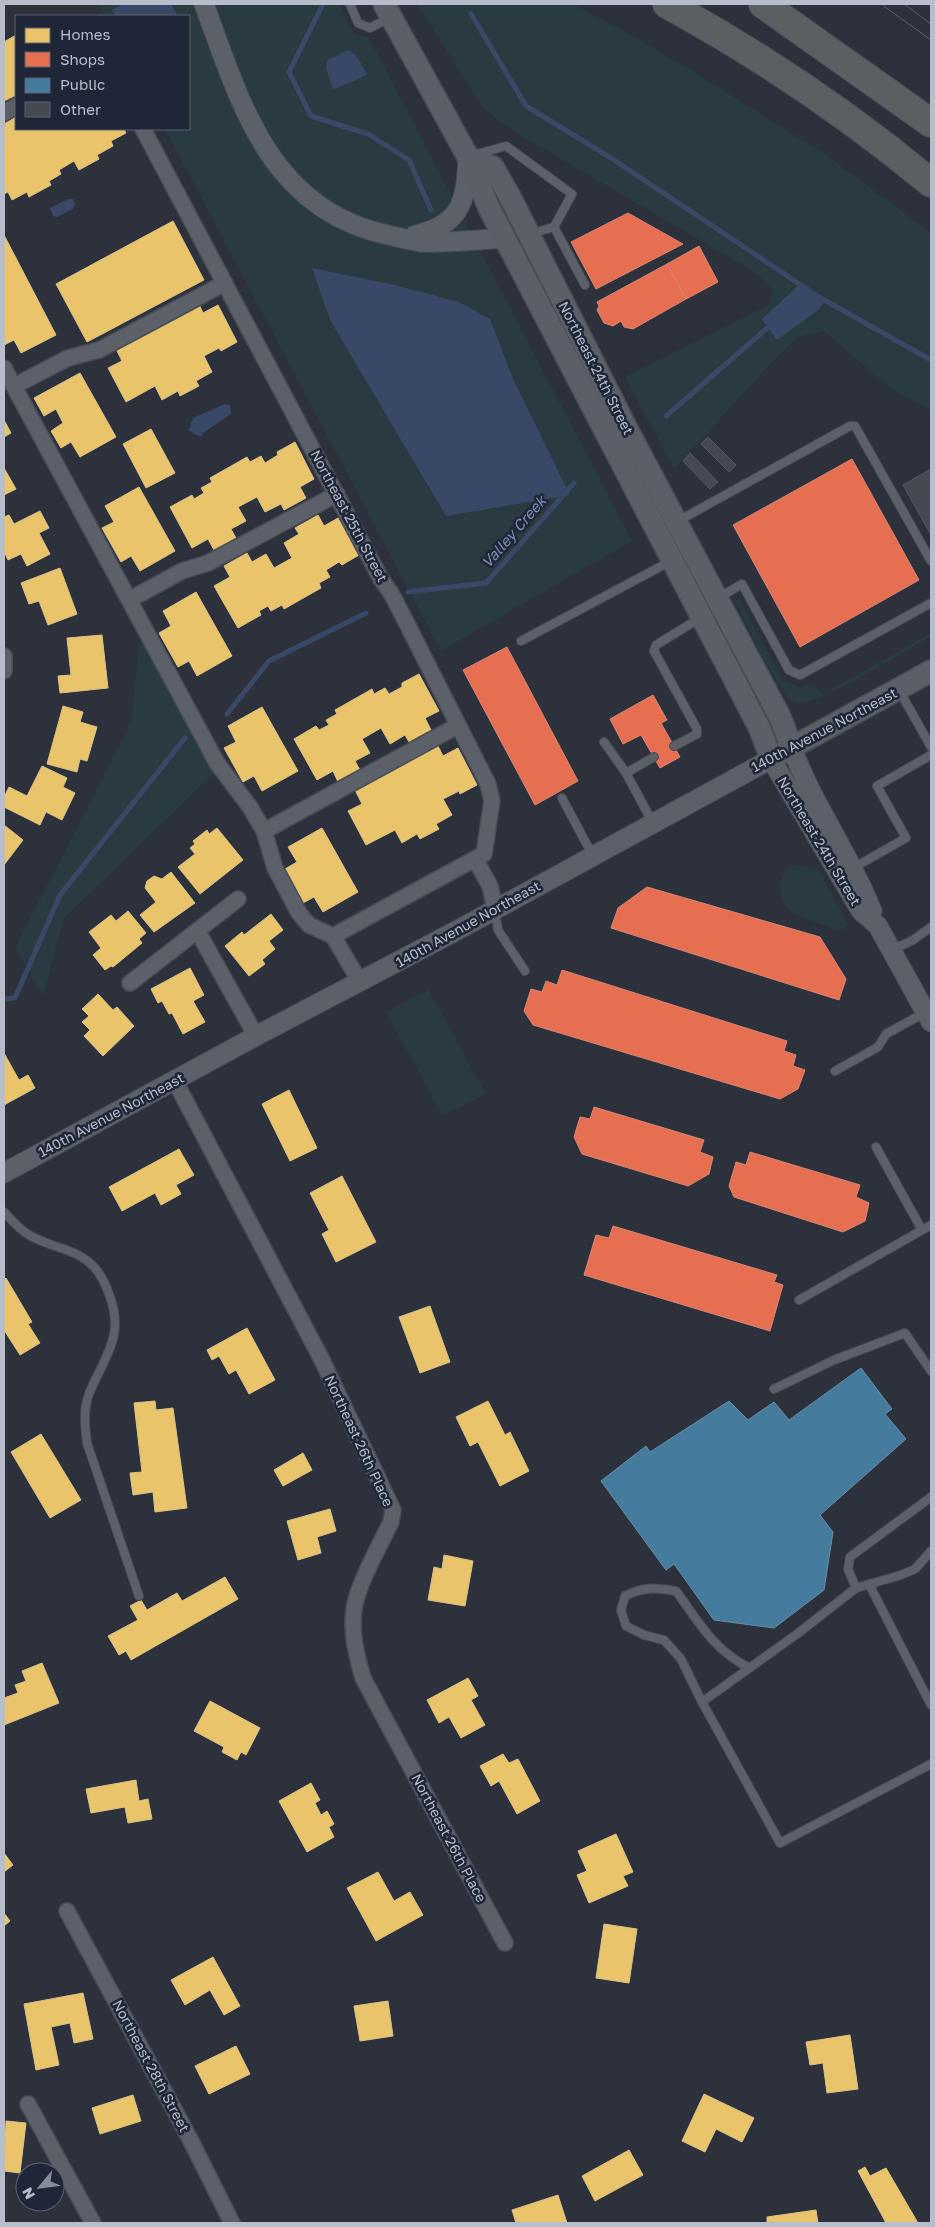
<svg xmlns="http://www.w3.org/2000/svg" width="935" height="2227" viewBox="0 0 935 2227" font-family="'Golos Text',sans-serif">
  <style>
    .green { fill: #293b41; fill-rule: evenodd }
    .water { fill: #3a4867 }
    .homes { fill: #e9c46a; stroke: #dac287 }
    .shops { fill: #e76f51; stroke: #d98676 }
    .public { fill: #457b9d; stroke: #678fab }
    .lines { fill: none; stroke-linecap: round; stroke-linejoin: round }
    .stream { stroke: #3a4867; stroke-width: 5 }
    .building { fill: #454952; stroke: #545963 }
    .service-casing { stroke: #484c54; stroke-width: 10 }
    .minor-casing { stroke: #484c54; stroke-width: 18 }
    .tertiary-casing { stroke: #484c54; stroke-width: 21 }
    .secondary-casing { stroke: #484c54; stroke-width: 24 }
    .motorway-casing { stroke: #494d57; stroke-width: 30 }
    .service { stroke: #5c6069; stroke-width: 8 }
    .minor { stroke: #5c6069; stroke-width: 15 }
    .tertiary { stroke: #5c6069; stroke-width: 19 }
    .secondary { stroke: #5b5f67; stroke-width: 21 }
    .motorway { stroke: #5c5f62; stroke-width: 28 }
    .tram { stroke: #5b5f67; stroke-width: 1 }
    .labels { text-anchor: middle; stroke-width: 5; stroke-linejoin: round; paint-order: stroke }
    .street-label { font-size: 14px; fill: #b7bdcb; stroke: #1f2637 }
    .water-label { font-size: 15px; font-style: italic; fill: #7d8fb3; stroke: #1f2637 }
  </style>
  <rect width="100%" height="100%" fill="#2c313c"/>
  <g class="green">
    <path d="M99,4H340L353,33L369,38L632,541L441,651L165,129H189V16H105ZM312,268L391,284L459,302L490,319L514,381L446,516L330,320Z"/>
    <path d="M417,4H573L621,29L694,72L826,155L931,233V411L889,387L824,331L798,337L771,363L674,469L625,377L769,305L773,291L759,275L510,129L483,108Z"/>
    <path d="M739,599L783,680L802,688L814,683L821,695L931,633V636C910,648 813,710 795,702C778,694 744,619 735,600Z"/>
    <path d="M140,635L214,773L64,918L43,996L15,948L131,723Z"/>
    <path d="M796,865L818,869L849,926L838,931L797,915L782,902L780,884L785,870Z"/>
    <path d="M428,989L486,1094L443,1116L386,1012Z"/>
  </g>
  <g class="water">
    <path d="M122,4H171L177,14L173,16H116L112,10Z"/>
    <path d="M348,50L356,55L367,74L355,81L333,89L326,67L328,60Z"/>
    <path d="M68,199H73L75,204L73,209L57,217L53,216L50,208Z"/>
    <path d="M312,268L391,284L459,302L490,319L514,381L570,495L446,516L330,320Z"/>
    <path d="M800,284L826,300L818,310L777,340L762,319Z"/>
    <path d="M225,404L230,405L231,414L203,433L202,436L196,435L189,430L193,418Z"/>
  </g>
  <g class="homes">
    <path d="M16,35V95L4,101V42Z"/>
    <path d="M16,117V129H124L126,133L111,141L113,146L97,155L99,159L79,170L74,161L59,170L61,174L49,181L51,185L29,197L27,192L12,200L8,192L4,194V124Z"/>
    <path d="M173,221L204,280L87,342L56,284Z"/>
    <path d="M4,235L56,335L21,353L14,340L4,345Z"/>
    <path d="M198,302L203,313L218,305L237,342L221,351L219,348L204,356L212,372L196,381L199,386L180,396L178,391L162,400L155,386L126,402L108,368L122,361L115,347Z"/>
    <path d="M80,373L116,437L80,457L71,442L61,448L51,431L63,423L56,409L44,416L34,398Z"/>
    <path d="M4,420L11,433L4,437Z"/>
    <path d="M151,429L175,473L146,488L123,444Z"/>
    <path d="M295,442L314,479L300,487L306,498L284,510L281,504L265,512L257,497L238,507L246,521L231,529L236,538L214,550L208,539L192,548L170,507L192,495L194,499L204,493L201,488L212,482L210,478L247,457L250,462L261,456L265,463L278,455L277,452Z"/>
    <path d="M4,468L16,489L4,495Z"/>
    <path d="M139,487L175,551L140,571L131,556L121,562L102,528L114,522L105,506Z"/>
    <path d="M40,511L49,528L39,533L50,554L27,566L21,554L8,560L4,551V517L9,515L14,524Z"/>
    <path d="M318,515L324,526L338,518L359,555L342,565L339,562L326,570L330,577L319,583L321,588L284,609L282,605L271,611L268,606L259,611L261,615L238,628L214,586L230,577L224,566L247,553L252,562L266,554L274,568L292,558L284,543L299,534L295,528Z"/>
    <path d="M60,568L77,614L48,625L39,601L29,604L21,583Z"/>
    <path d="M196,592L232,656L197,676L189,661L178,667L159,633L171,626L163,611Z"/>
    <path d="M102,635L108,688L60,693L58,676L71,675L67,638Z"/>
    <path d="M419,674L439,711L425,718L431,730L409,742L405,735L390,744L381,728L362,739L370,753L355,761L360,770L338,782L333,771L317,780L294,739L316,726L319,730L329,725L326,720L337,714L335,710L372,689L374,694L385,688L389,694L402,687V683Z"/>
    <path d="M63,706L83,712L80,722L97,727L87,761L80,759L77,772L47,764Z"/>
    <path d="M262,707L298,771L262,791L254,776L243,782L224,748L236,742L228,726Z"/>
    <path d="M438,746L443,756L458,748L477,785L460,794L459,791L443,799L452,815L436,824L439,829L420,839L417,834L402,843L395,830L366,845L348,811L362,804L355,790Z"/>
    <path d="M42,766L67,778L63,787L75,793L62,820L46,812L40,825L4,807V797L9,787L27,796Z"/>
    <path d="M4,825L23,840L4,865Z"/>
    <path d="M217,828L243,860L200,894L178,867L195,854L190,848L195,844L193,841L207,830L209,834Z"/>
    <path d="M322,828L358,892L323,912L314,897L303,903L285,869L297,862L288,847Z"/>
    <path d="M171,872L195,903L154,932L140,915L156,902L145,888L147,881L154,876L162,879Z"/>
    <path d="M128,911L146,933L139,939L142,943L113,967L111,966L105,970L93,955L101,948L89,932L111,915L116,921Z"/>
    <path d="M271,914L283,930L269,941L275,949L262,960L265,964L249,976L225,946L242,932L244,935Z"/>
    <path d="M190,968L204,995L193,1001L205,1022L183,1034L172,1013L169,1014L162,1001L158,1003L151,989Z"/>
    <path d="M98,994L113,1010L117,1007L134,1026L103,1056L84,1036L90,1030L82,1022L89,1016L82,1009Z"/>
    <path d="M4,1053L19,1080L28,1075L35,1088L4,1105Z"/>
    <path d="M289,1090L317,1148L290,1161L262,1104Z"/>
    <path d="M179,1149L194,1175L176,1185L181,1194L161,1205L155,1193L122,1211L109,1187Z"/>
    <path d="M342,1176L376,1242L336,1262L322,1234L329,1230L310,1193Z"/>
    <path d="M6,1278L32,1322L28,1324L40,1343L20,1355L4,1330V1280Z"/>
    <path d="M430,1306L450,1362L420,1373L399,1317Z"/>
    <path d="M247,1328L275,1380L249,1394L236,1370L229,1374L219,1356L212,1360L207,1350Z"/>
    <path d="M155,1401L156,1410L173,1408L187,1508L155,1512L153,1492L133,1495L130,1473L142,1472L134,1403Z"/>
    <path d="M488,1401L505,1435L510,1432L529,1471L500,1486L478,1442L470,1446L456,1417Z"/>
    <path d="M41,1434L81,1500L50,1518L11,1452Z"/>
    <path d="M303,1453L312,1470L283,1486L274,1470Z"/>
    <path d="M330,1509L336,1531L317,1537L321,1553L298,1560L287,1521Z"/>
    <path d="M444,1555L473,1561L465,1606L428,1600L434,1567L442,1569Z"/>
    <path d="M225,1577L238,1599L131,1660L126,1651L119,1655L108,1636L138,1620L130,1606L141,1600L147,1610L177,1593L182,1601Z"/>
    <path d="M42,1663L59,1703L4,1725V1698L18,1693L15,1685L26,1681L22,1671Z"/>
    <path d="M468,1678L478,1696L471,1700L485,1725L461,1738L449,1717L439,1723L427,1700Z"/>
    <path d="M210,1701L260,1728L246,1755L241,1752L237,1760L222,1752L224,1747L194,1731Z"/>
    <path d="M503,1754L509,1763L518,1759L540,1801L517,1814L499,1781L491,1786L480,1766Z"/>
    <path d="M136,1780L139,1801L148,1799L152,1819L128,1823L125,1807L91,1813L86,1789Z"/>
    <path d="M311,1783L320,1800L315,1803L321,1815L327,1811L334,1824L329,1827L334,1837L307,1852L279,1801Z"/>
    <path d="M616,1834L633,1872L623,1876L628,1886L589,1903L577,1875L587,1871L578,1851Z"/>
    <path d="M4,1853L13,1865L4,1872Z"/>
    <path d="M378,1872L394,1901L410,1892L423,1915L376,1941L347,1888Z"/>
    <path d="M4,1913L10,1921L4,1926Z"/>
    <path d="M604,1924L637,1929L629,1983L596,1978Z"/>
    <path d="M213,1957L240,2006L224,2015L210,1990L185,2005L171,1980Z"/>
    <path d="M83,1993L93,2039L74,2043L70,2023L51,2027L59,2065L36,2070L24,2004Z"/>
    <path d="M388,2001L393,2036L360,2041L354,2006Z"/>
    <path d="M850,2035L858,2089L827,2093L823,2063L810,2065L806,2042Z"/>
    <path d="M236,2046L250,2074L209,2094L195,2066Z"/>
    <path d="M704,2094L754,2118L742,2142L716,2129L705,2152L682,2141Z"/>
    <path d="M133,2095L141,2121L100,2134L92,2108Z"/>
    <path d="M6,2121L26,2123L20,2173L4,2171Z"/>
    <path d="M629,2150L643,2175L595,2201L582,2176Z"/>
    <path d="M865,2167L870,2176L886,2168L918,2223H886L858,2171Z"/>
    <path d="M558,2195L567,2223H516L512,2210Z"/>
    <path d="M816,2210L818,2223H767V2217Z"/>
  </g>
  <g class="shops">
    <path d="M628,213L683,244L596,289L571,242Z"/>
    <path d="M699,246L718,282L686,299L667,264Z"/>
    <path d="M667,264L686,299L633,329L624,327L621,321L613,326L604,323L597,310L599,306L597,302Z"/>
    <path d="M852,459L919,580L800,647L733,525Z"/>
    <path d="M507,647L578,781L535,805L463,670Z"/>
    <path d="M653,695L667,720L661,723L680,757L660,768L641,735L623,744L610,719Z"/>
    <path d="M647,887L820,937L846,979L839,1000L611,928L618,908Z"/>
    <path d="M562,970L787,1041L784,1051L796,1055L793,1066L805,1070L798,1089L780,1099L533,1025L524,1011L531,989L542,992L546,981L557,985Z"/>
    <path d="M594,1107L704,1140L700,1152L713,1157L709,1174L688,1186L582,1154L574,1137L580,1117L590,1119Z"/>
    <path d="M750,1152L860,1185L856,1197L869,1203L865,1221L843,1232L734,1197L729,1186L736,1162L746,1165Z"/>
    <path d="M613,1226L777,1275L774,1282L783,1285L770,1331L584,1275L596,1235L609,1238Z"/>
  </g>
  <path class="public" d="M861,1368L892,1409L885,1414L906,1439L820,1515L833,1532L824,1590L774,1628L714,1620L674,1564L666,1570L601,1481L646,1446L650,1452L729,1401L748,1420L774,1402L789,1420Z"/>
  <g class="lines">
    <g class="stream">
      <path d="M323,4L289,72L311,116L368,134L409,160L431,210"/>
      <path d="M471,14L526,106L611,158L810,291"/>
      <path d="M810,292L931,360"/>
      <path d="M666,416L773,323"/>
      <path d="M408,592L486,583L574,483"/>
      <path d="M227,714L269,661L366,613"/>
      <path d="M4,999L15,998L60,895L185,738"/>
    </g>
  </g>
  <g class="building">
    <path d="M708,437L736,465L729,472L701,444Z"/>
    <path d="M690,453L718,482L710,489L683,461Z"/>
    <path d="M931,469V535L903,485Z"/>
  </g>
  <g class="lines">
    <g class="service-casing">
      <g id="service">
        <path d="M350,4L358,23L370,28L389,18"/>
        <path d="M474,155L506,146L572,194L554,227L530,234"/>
        <path d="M554,227L585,285"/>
        <path d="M678,521L850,426H855L931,561"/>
        <path d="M718,598L742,584L789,670L800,675L931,603"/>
        <path d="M521,641L671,561"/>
        <path d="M899,690L931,747"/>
        <path d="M604,742L626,773L653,823"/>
        <path d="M674,746L697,734V729L654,651L656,645L700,618"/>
        <path d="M626,773L654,757"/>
        <path d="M562,798L593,856"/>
        <path d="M853,868L906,838L877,786L931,755"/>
        <path d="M495,911L498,930L525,971"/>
        <path d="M892,950L913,940L931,927"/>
        <path d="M835,1071L878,1047L886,1034L926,1012"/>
        <path d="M876,1147L922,1230"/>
        <path d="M4,1212C12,1221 19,1229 29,1235C49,1247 74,1248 91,1264C101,1273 106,1285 110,1297C125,1337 103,1359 89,1394C83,1410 85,1427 87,1443L139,1596"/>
        <path d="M799,1300L931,1225"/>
        <path d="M774,1389L834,1360L905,1333L931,1371"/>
        <path d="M931,1551L915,1569L901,1575L856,1588L797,1634L702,1702L780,1843L931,1764"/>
        <path d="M869,1584L931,1705"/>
        <path d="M856,1588L848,1569L850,1557L931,1497"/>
        <path d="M702,1702L681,1659L664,1640L644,1635L626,1626L621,1610L625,1596C644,1586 656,1588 676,1591C699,1622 714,1651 750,1668"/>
      </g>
    </g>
    <g class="minor-casing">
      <g id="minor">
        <path d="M4,113L16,106"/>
        <path d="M143,129L381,579L391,593L403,616L488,784L492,801L484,854L333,936"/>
        <path d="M4,368L217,763L250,807L264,831L275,868L299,913L309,925L333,936L360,982"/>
        <path d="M14,386L68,358L99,350L225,283"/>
        <path d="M129,600L182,571L208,563L337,494"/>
        <path d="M4,656V671"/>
        <path d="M264,831L457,726"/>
        <path d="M475,859L490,886L495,909"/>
        <path d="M198,932L256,1036"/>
        <path d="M130,983L238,899"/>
        <path d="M175,1081L321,1358L393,1510L391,1522C380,1545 366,1569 358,1593C348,1621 355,1651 363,1678L505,1943"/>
        <path d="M67,1911L190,2139L232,2223"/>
        <path d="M28,2104L93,2223"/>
      </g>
    </g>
    <g class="tertiary-casing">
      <g id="tertiary">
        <path d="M204,4C241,104 269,209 388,235C398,237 410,241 421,242C448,243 477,240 505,238"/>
        <path d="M415,235C462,225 466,200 468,158"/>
        <path d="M792,748C813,805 850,855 872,911"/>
        <path d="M4,1173L256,1036L454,932L771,759L861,911L878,926L931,1022"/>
      </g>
    </g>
    <g class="secondary-casing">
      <g id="secondary">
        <path d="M384,4L468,157L489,208L760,729L771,759L931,671"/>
        <path d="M468,157L493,167L510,197L627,429L780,717L792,748"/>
      </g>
    </g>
    <g class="motorway-casing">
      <g id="motorway">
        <path d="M667,4C760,55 849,115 931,183"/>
        <path d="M763,4L931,123"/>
      </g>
    </g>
    <use href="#service" class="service"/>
    <use href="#minor" class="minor"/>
    <use href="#tertiary" class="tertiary"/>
    <use href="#secondary" class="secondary"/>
    <use href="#motorway" class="motorway"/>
    <g class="tram">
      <path d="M881,4L931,40"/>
      <path d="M904,4L931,24"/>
    </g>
  </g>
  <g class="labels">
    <g class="street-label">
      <text transform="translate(596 368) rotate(63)" y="5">Northeast 24th Street</text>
      <text transform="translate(349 516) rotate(62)" y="5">Northeast 25th Street</text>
      <text transform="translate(824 730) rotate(-28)" y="5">140th Avenue Northeast</text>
      <text transform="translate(819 841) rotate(59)" y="5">Northeast 24th Street</text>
      <text transform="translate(468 924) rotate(-29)" y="5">140th Avenue Northeast</text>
      <text transform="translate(111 1115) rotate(-28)" y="5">140th Avenue Northeast</text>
      <text transform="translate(359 1441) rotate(65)" y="5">Northeast 26th Place</text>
      <text transform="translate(449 1838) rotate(62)" y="5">Northeast 26th Place</text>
      <text transform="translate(151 2066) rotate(62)" y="5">Northeast 28th Street</text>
    </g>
    <g class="water-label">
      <text transform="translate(514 532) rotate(-49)" y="5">Valley Creek</text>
    </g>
  </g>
  <rect width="935" height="2227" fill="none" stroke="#b7bdcb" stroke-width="10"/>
  <rect x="15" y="15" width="175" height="115" fill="#1f2637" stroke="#5c6272"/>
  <rect x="25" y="28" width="25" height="15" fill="#e9c46a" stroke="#5c6272"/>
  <text x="60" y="40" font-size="15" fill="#b7bdcb">Homes</text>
  <rect x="25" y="52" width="25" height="15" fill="#e76f51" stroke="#5c6272"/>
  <text x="60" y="65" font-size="15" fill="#b7bdcb">Shops</text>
  <rect x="25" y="78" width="25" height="15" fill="#457b9d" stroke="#5c6272"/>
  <text x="60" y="90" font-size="15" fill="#b7bdcb">Public</text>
  <rect x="25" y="102" width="25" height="15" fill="#454952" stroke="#5c6272"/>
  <text x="60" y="115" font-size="15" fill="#b7bdcb">Other</text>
  <g transform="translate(40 2187) rotate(241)"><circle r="24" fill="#1f2637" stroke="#5c6272"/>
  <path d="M0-4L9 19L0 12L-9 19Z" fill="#868c99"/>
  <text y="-8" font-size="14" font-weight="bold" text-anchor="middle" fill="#b7bdcb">N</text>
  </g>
</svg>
